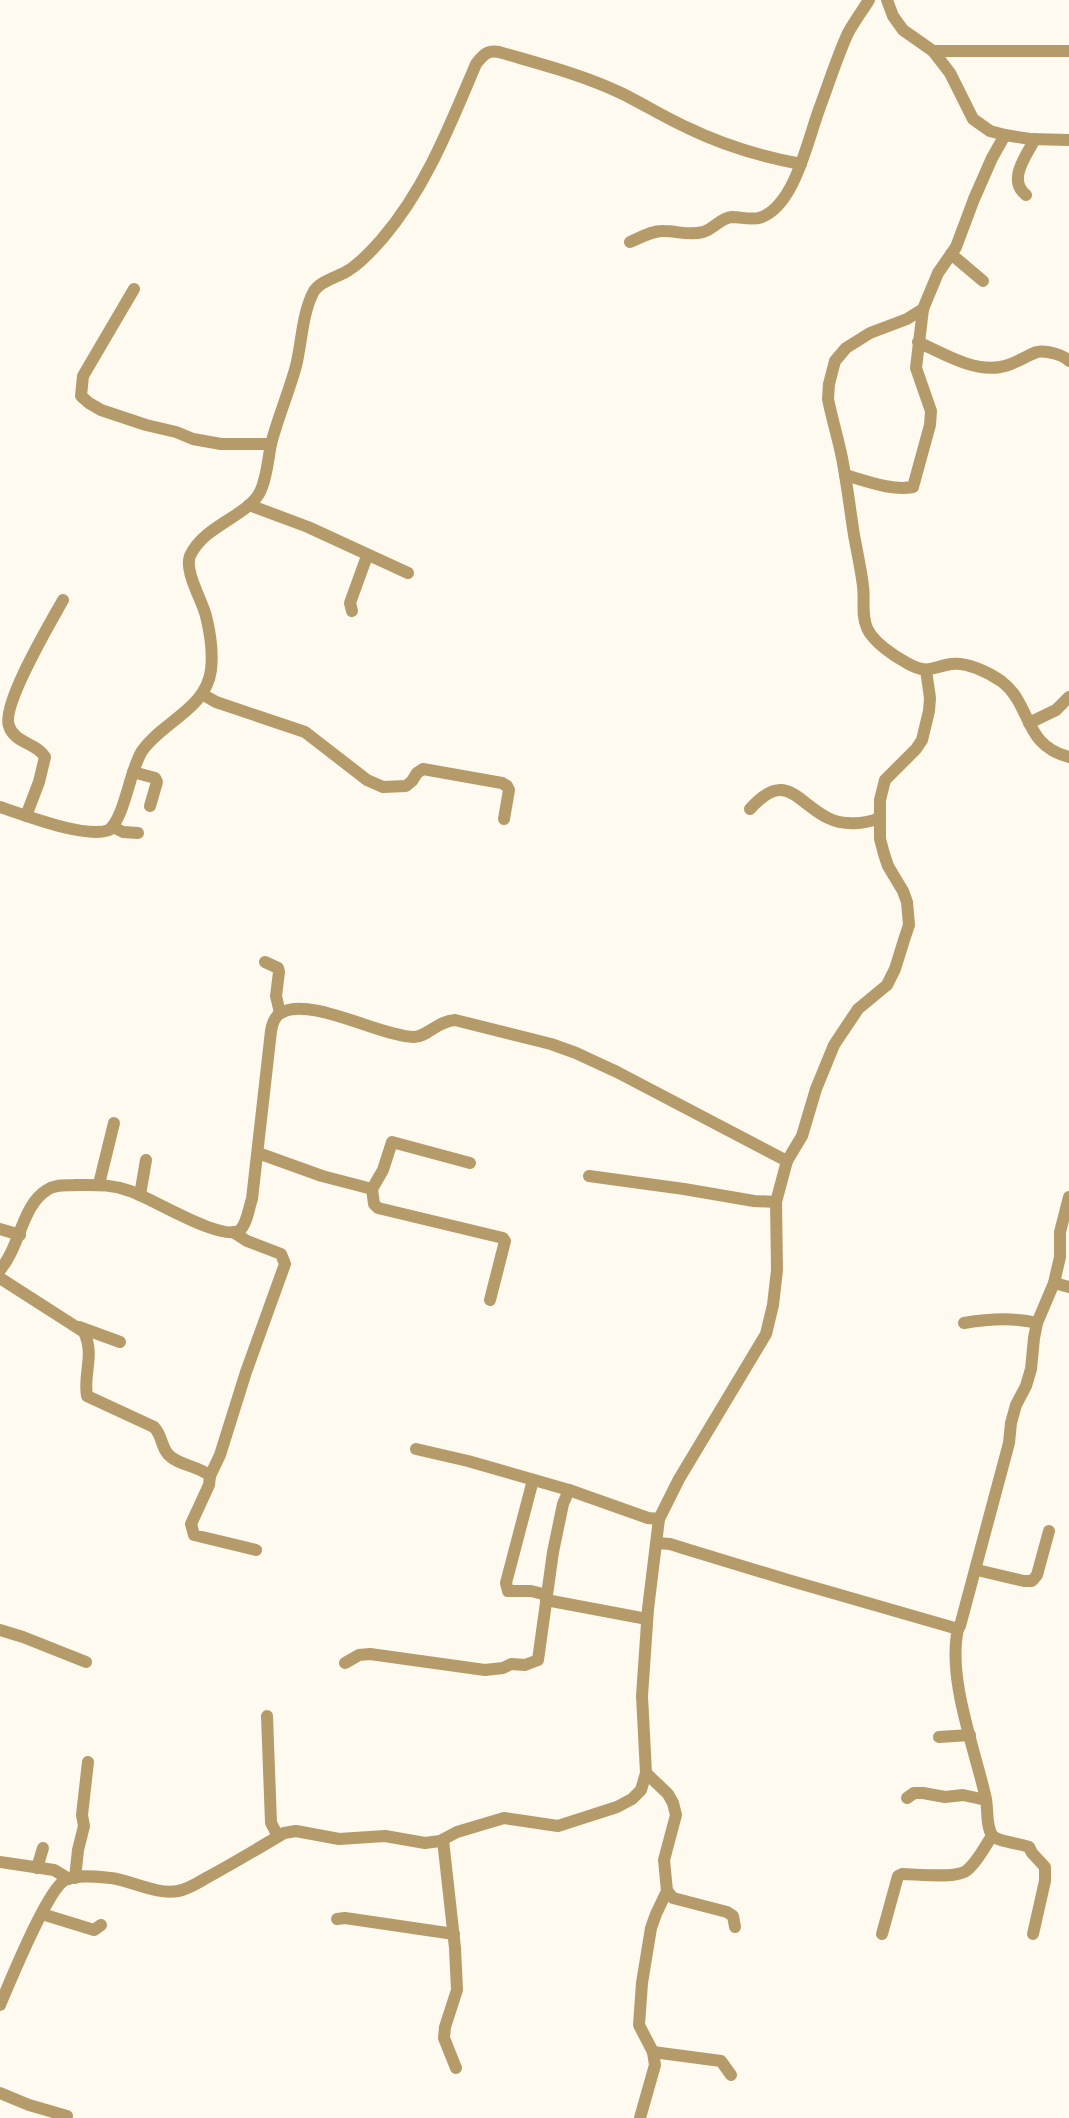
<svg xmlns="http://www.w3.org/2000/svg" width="1069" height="2118" viewBox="0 0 1069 2118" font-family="'PT Sans Narrow',sans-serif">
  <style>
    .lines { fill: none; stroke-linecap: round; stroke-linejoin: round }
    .minor { stroke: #b69b6a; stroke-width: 12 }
  </style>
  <rect width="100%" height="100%" fill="#fffaf0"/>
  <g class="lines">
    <g class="minor">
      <path d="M887,0L893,16L903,30L933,51L950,73L973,119L990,131L1005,135L1030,139L1069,140"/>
      <path d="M933,51H1069"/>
      <path d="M1005,135L992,158L974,199L956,247L938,273L923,309L907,319L870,333L846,348L835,361L829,384L828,399C832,419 838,438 842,458C847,483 850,510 854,535C857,552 861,569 863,586C865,600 861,614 867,628C873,642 894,656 907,663C928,675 931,667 951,664C967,662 988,672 1001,681C1033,705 1022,745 1069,757"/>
      <path d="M1026,195C1007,180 1026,156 1035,139"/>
      <path d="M630,242C640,238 653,230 664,231C678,231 689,236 703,232C714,229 720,218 732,217C742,217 752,221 762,217C796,203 808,138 820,107C829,83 837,57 848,33C854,22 862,11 869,0"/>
      <path d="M951,254L983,281"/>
      <path d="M134,289L83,376L81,396L89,403L101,410L146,425L176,432L193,439L221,444H271"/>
      <path d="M918,342C942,353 973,372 1000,367C1014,365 1025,356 1037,352C1046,350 1064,355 1069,361"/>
      <path d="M845,475C867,481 891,491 913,487L930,425L931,411L916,368L923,309"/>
      <path d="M249,505L308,527L408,573"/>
      <path d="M352,611L350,603L367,556"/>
      <path d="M202,694L216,702L305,732L367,780L383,787L406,786L412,781L417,773L423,769L502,783L507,786L509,790L504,819"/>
      <path d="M1029,723L1056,710L1069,697"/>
      <path d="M133,772L155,778L157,782L150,806"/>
      <path d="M0,807C24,815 86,839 109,830C125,817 129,772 142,751C162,722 206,709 211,670C213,653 210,632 206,616C202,600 184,571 190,556C204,525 247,517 260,492C267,478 268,459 271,444C278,417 289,392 296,366C302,342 302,313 314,291C321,280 339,277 349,270C362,262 372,250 382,239C426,188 450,125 476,64C483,55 487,50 499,52C540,64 584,75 623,94C645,105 666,118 688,128C723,145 763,157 801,164"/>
      <path d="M750,809C786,769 796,802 828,818C844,826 864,824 880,818"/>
      <path d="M26,816L39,782L45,757C37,743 14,743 9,726C1,705 51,622 63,600"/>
      <path d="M113,827L123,832L138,833"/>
      <path d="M265,962L278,968L279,972L276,996L280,1013"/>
      <path d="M258,1153L322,1176L372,1189L383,1170L392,1142L470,1163"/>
      <path d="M589,1176L684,1189L754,1201L776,1202"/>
      <path d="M99,1184L114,1123"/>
      <path d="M372,1189L374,1204L378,1208L503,1238L505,1241L490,1300"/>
      <path d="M140,1195L146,1160"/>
      <path d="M0,1229L20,1235"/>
      <path d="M0,1270C20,1247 22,1205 47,1190C55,1184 66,1186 76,1185C96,1185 111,1184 130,1191C150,1197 222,1243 240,1230C247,1224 249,1207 252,1199L271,1031C272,1025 275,1016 281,1013C310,996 379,1036 414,1037C427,1037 437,1021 455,1020L551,1044L576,1053L617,1072L787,1161"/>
      <path d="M0,1278L84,1332C95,1356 83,1373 87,1396L154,1427C163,1436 161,1450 171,1457C182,1466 199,1466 210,1476L209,1485L191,1524L194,1535L256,1550"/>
      <path d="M1054,1283L1069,1287"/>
      <path d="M964,1323C988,1319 1013,1317 1037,1323"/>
      <path d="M79,1327L120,1342"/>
      <path d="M416,1449L468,1461L569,1490L648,1518L659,1519"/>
      <path d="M210,1476L220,1455L246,1372L285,1264L281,1254L247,1241L233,1232"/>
      <path d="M533,1480L506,1583L508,1591H531L547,1595"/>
      <path d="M657,1543L670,1544L686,1549L788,1580L958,1629L960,1626L1009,1443L1011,1423L1016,1405L1026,1386L1031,1369L1034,1338L1037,1323L1054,1283L1060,1257V1232L1069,1197"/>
      <path d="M977,1570L1024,1581H1032L1037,1575L1049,1531"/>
      <path d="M546,1600L647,1619"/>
      <path d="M958,1629C947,1679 975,1749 986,1799C988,1810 986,1826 992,1835C997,1842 1020,1843 1029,1847L1032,1853L1045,1867V1881L1033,1934"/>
      <path d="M0,1630L23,1637L86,1662"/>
      <path d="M345,1663L359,1655L370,1654L485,1670L503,1668L511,1664L525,1665L538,1660L553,1552L563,1504L569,1490"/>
      <path d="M267,1716L271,1823L278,1836"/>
      <path d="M939,1737L970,1735"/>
      <path d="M907,1798L914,1793H923L945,1797L963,1795L986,1800"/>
      <path d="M443,1840L455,1948L457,1990L445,2027L444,2038L456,2068"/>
      <path d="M0,1862L54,1870L69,1879"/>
      <path d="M37,1868L43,1848"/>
      <path d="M75,1878L78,1850L84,1826L82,1815L88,1762"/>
      <path d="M667,1891L673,1898L727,1912L733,1916L735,1927"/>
      <path d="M42,1914L94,1930L101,1925"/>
      <path d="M337,1919L345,1918L454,1934"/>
      <path d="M882,1934L898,1876L902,1874C917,1874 954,1879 966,1871C977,1863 985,1846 992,1836"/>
      <path d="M0,2005C10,1982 47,1890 65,1880C75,1874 100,1877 111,1878C133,1881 156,1895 178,1891C189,1889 199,1882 208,1877C234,1863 259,1848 284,1833L296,1831L339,1839L385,1836L425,1843L440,1841L457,1832L504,1818L558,1826L617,1807L632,1799L641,1790L646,1773L642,1696L648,1609L659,1519L679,1479L766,1334L773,1305L777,1270L776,1202L787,1161L802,1136L816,1089L834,1045L858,1009L887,985L895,969L904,940L909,925L907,902L903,891L888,866L884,854L880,839V800L885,780L916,749L922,740L929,711L930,698L926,670"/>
      <path d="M653,2052L721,2061L731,2075"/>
      <path d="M0,2093L29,2105L67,2116"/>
      <path d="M640,2118L655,2065L653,2052L639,2025L642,1983L651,1928L656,1914L667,1891L664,1860L676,1815L673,1803L668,1794L646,1773"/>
    </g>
  </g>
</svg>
